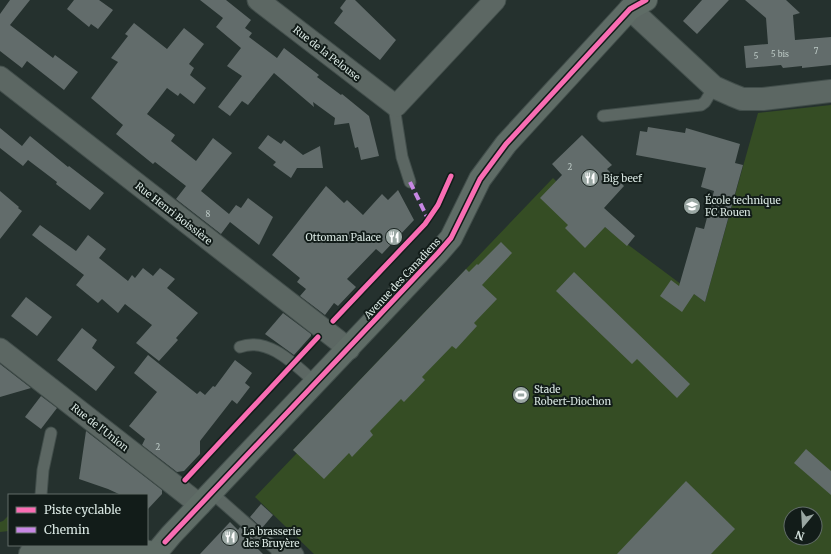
<svg xmlns="http://www.w3.org/2000/svg" width="831" height="554" viewBox="0 0 831 554" font-family="Merriweather,serif">
  <style>
    .green { fill: #354d24; fill-rule: evenodd }
    .building { fill: #626c6b }
    .lines { fill: none; stroke-linecap: round; stroke-linejoin: round }
    .service-casing { stroke: #424e4b; stroke-width: 13 }
    .minor-casing { stroke: #424e4b; stroke-width: 23 }
    .tertiary-casing { stroke: #424e4b; stroke-width: 24 }
    .secondary-casing { stroke: #424e4b; stroke-width: 24 }
    .service { stroke: #5c6763; stroke-width: 11 }
    .minor { stroke: #5c6763; stroke-width: 21 }
    .tertiary { stroke: #5c6763; stroke-width: 22 }
    .secondary { stroke: #5f6c66; stroke-width: 22 }
    .quiet { stroke: #c787e3; stroke-width: 4; stroke-dasharray: 8 4; stroke-linecap: butt }
    .cycleway-casing { stroke: #121c19; stroke-width: 8 }
    .cycleway { stroke: #f96db3; stroke-width: 5 }
    .labels { text-anchor: middle; stroke-width: 4; stroke-linejoin: round; paint-order: stroke }
    .number-label { font-size: 8px; fill: #bbc8c4 }
    .street-label { font-size: 10px; fill: #d9e7e2; stroke: #121c19 }
    .poi-label { font-size: 10px; fill: #d9e7e2; stroke: #121c19; text-anchor: start }
  </style>
  <rect width="100%" height="100%" fill="#25312e"/>
  <g class="green">
    <path d="M831,105V554H314L255,497L297,453L293,450L553,178L588,213L611,232L705,302L758,113ZM791,514H815V538H791Z"/>
    <path d="M9,515V531L0,532V522L3,521Z"/>
  </g>
  <g class="building">
    <path d="M10,0H30L10,25L53,58L55,55L78,72L64,90L27,61L22,68L0,51V14Z"/>
    <path d="M74,0H99L113,10L98,29L91,24L89,27L67,9Z"/>
    <path d="M200,0H226L251,20L245,28L252,33L249,37L277,58L284,48L319,75L317,77L341,95L342,94L369,116L379,156L361,160L358,147L355,148L349,123L334,125L335,118L313,102L314,107L274,73L248,105L242,101L230,116L218,107L242,76L227,66L241,48L216,27L223,18Z"/>
    <path d="M346,0H355L396,40L380,60L334,23L343,11L340,8Z"/>
    <path d="M702,0H729L697,34L683,21Z"/>
    <path d="M745,0H786L800,13L793,15L795,40L831,37V65L802,68V66L783,68L781,65L746,68L744,46L768,44L766,18Z"/>
    <path d="M134,23L167,49L184,28L204,44L189,64L194,68L190,75L206,88L194,104L180,93L178,96L167,88L147,114L175,135L171,141L196,161L213,138L232,153L201,191L229,214L236,205L241,208L248,198L273,217L259,245L230,222L221,234L176,199L186,186L155,162L153,164L116,134L123,125L91,98L118,62L111,58L128,36L125,34Z"/>
    <path d="M648,127L685,133L686,128L740,144L735,163L743,165L705,302L694,294L682,312L660,296L671,280L679,286L696,227L704,229L714,191L701,187L706,168L636,155L640,131L647,132Z"/>
    <path d="M0,128L22,146L30,136L68,167L69,166L104,193L90,210L56,184L57,182L28,160L23,166L0,148Z"/>
    <path d="M268,135L281,144L284,140L303,155L320,146L323,168H297L291,178L273,165L276,162L258,148Z"/>
    <path d="M582,135L612,165L607,169L624,186L604,208L635,236L627,246L605,227L585,248L565,228L568,225L540,198L562,175L552,164Z"/>
    <path d="M326,186L344,203L347,200L363,215L382,194L388,200L398,190L414,220L382,254L376,249L347,279L356,287L338,306L334,303L325,315L300,296L306,289L297,282L300,278L272,255Z"/>
    <path d="M0,191L19,207L18,208L22,211L0,239Z"/>
    <path d="M40,225L76,251L88,235L106,249L99,258L128,281L132,275L135,278L143,268L153,276L160,268L175,279L167,288L198,313L176,338L178,340L159,361L136,343L152,325L125,304L118,313L102,299L98,303L76,285L84,275L32,235Z"/>
    <path d="M501,242L512,253L482,285L497,299L474,323L477,326L456,349L452,346L422,377L425,380L404,402L401,399L370,431L373,435L352,457L349,453L324,479L293,450L466,269L469,272L477,264L478,265Z"/>
    <path d="M574,272L690,384L677,398L637,359L632,364L556,291Z"/>
    <path d="M26,297L52,317L37,336L11,316Z"/>
    <path d="M283,313L311,334V336L294,355L265,334Z"/>
    <path d="M82,328L97,340L92,348L115,367L96,391L57,360Z"/>
    <path d="M148,355L197,394L200,391L205,395L213,386L215,387L235,360L252,373L245,383L250,387L237,404L232,400L200,441V454L184,471L177,472L142,445L145,439L129,426L157,392L134,373Z"/>
    <path d="M0,364L31,388L0,397Z"/>
    <path d="M41,396L57,408L41,429L25,417Z"/>
    <path d="M86,431L162,490V494L147,510V495H121L108,489L79,479Z"/>
    <path d="M806,449L831,471V495L794,463Z"/>
    <path d="M686,481L735,529L711,554H617Z"/>
    <path d="M261,504L273,515L262,528L250,517Z"/>
    <path d="M230,522L238,530L240,527L257,542L254,545L263,554H200Z"/>
  </g>
  <g class="lines">
    <g class="service-casing">
      <g id="service">
        <path d="M396,106L395,113L402,157L410,182"/>
        <path d="M603,116L701,105L705,102L714,87"/>
        <path d="M240,347C269,336 296,366 316,383"/>
        <path d="M212,493L279,552L277,554"/>
        <path d="M41,495L43,470L51,433"/>
        <path d="M279,552L296,551L298,554"/>
      </g>
    </g>
    <g class="minor-casing">
      <g id="minor">
        <path d="M258,0L396,106L495,0"/>
        <path d="M0,77L349,349"/>
        <path d="M0,349L200,505"/>
      </g>
    </g>
    <g class="tertiary-casing">
      <path id="tertiary" d="M630,9L714,87L732,95L742,99H763L831,91"/>
    </g>
    <g class="secondary-casing">
      <g id="secondary">
        <path d="M156,553L171,535L438,253L451,238L480,179L506,144L630,9L646,0"/>
        <path d="M30,554L113,546L156,553"/>
      </g>
    </g>
    <use href="#service" class="service"/>
    <use href="#minor" class="minor"/>
    <use href="#tertiary" class="tertiary"/>
    <use href="#secondary" class="secondary"/>
    <path class="quiet" d="M410,182L428,219"/>
    <g class="cycleway-casing">
      <g id="cycleway">
        <path d="M333,321L425,224L438,205L451,176"/>
        <path d="M185,480L318,337"/>
        <path d="M165,542L438,253L451,238L480,179L506,144L630,9L646,0"/>
      </g>
    </g>
    <use href="#cycleway" class="cycleway"/>
  </g>
  <defs>
    <g id="restaurant-disc" transform="scale(0.9)"><circle r="9.5" fill="#9aa7a3" stroke="#121c19"/><path d="M-5-6h1v4h1v-4h1v4h1v-4h1v5L-1.5 .5V6h-2V.5L-5-1ZM5-6V6H3V1.5H1.5Q1.5-4 5-6Z" fill="#fff"/></g>
    <g id="school-disc" transform="scale(0.9)"><circle r="9.5" fill="#9aa7a3" stroke="#121c19"/><path d="M0-5L7-2L0 1L-7-2ZM-4 1L0 2.5L4 1V4Q0 6-4 4Z" fill="#fff"/></g>
    <g id="stadium-disc" transform="scale(0.9)"><circle r="9.5" fill="#9aa7a3" stroke="#121c19"/><path d="M0-5a6.5 5 0 1 0 0 10a6.5 5 0 1 0 0-10ZM-3.5-1.8h7v3.6h-7Z" fill="#fff"/></g>
  </defs>
  <g fill-rule="evenodd">
    <use href="#restaurant-disc" x="590" y="178"/>
    <use href="#school-disc" x="692" y="206"/>
    <use href="#restaurant-disc" x="394" y="237"/>
    <use href="#stadium-disc" x="521" y="395"/>
    <use href="#restaurant-disc" x="230" y="537"/>
  </g>
  <g class="labels">
    <g class="number-label">
      <text x="816" y="54">7</text>
      <text x="780" y="57">5 bis</text>
      <text x="756" y="59">5</text>
      <text x="570" y="170">2</text>
      <text x="208" y="217">8</text>
      <text x="158" y="450">2</text>
    </g>
    <g class="street-label">
      <text transform="translate(327 53) rotate(38)" y="4">Rue de la Pelouse</text>
      <text transform="translate(174 213) rotate(38)" y="4">Rue Henri Boissière</text>
      <text transform="translate(402 278) rotate(-47)" y="4">Avenue des Canadiens</text>
      <text transform="translate(100 427) rotate(38)" y="4">Rue de l'Union</text>
    </g>
    <g class="poi-label">
      <text x="603" y="182">Big beef</text>
      <text x="705" y="204">École technique<tspan x="705" dy="12">FC Rouen</tspan></text>
      <text x="381" y="241" text-anchor="end">Ottoman Palace</text>
      <text x="534" y="393">Stade<tspan x="534" dy="12">Robert-Diochon</tspan></text>
      <text x="243" y="535">La brasserie<tspan x="243" dy="12">des Bruyère</tspan></text>
    </g>
  </g>
  <rect x="8" y="494" width="140" height="52" fill="#121c19" stroke="#626d69"/>
  <rect x="16" y="507" width="20" height="6" fill="#f96db3" stroke="#626d69"/>
  <text x="44" y="514" font-size="12" fill="#d9e7e2">Piste cyclable</text>
  <rect x="16" y="527" width="20" height="6" fill="#c787e3" stroke="#626d69"/>
  <text x="44" y="534" font-size="12" fill="#d9e7e2">Chemin</text>
  <g transform="translate(803 526) rotate(198)"><circle r="19" fill="#121c19" stroke="#626d69"/>
  <path d="M0-3L7 15L0 10L-7 15Z" fill="#9aa7a3"/>
  <text y="-6" font-size="11" font-weight="bold" text-anchor="middle" fill="#d9e7e2">N</text>
  </g>
</svg>
